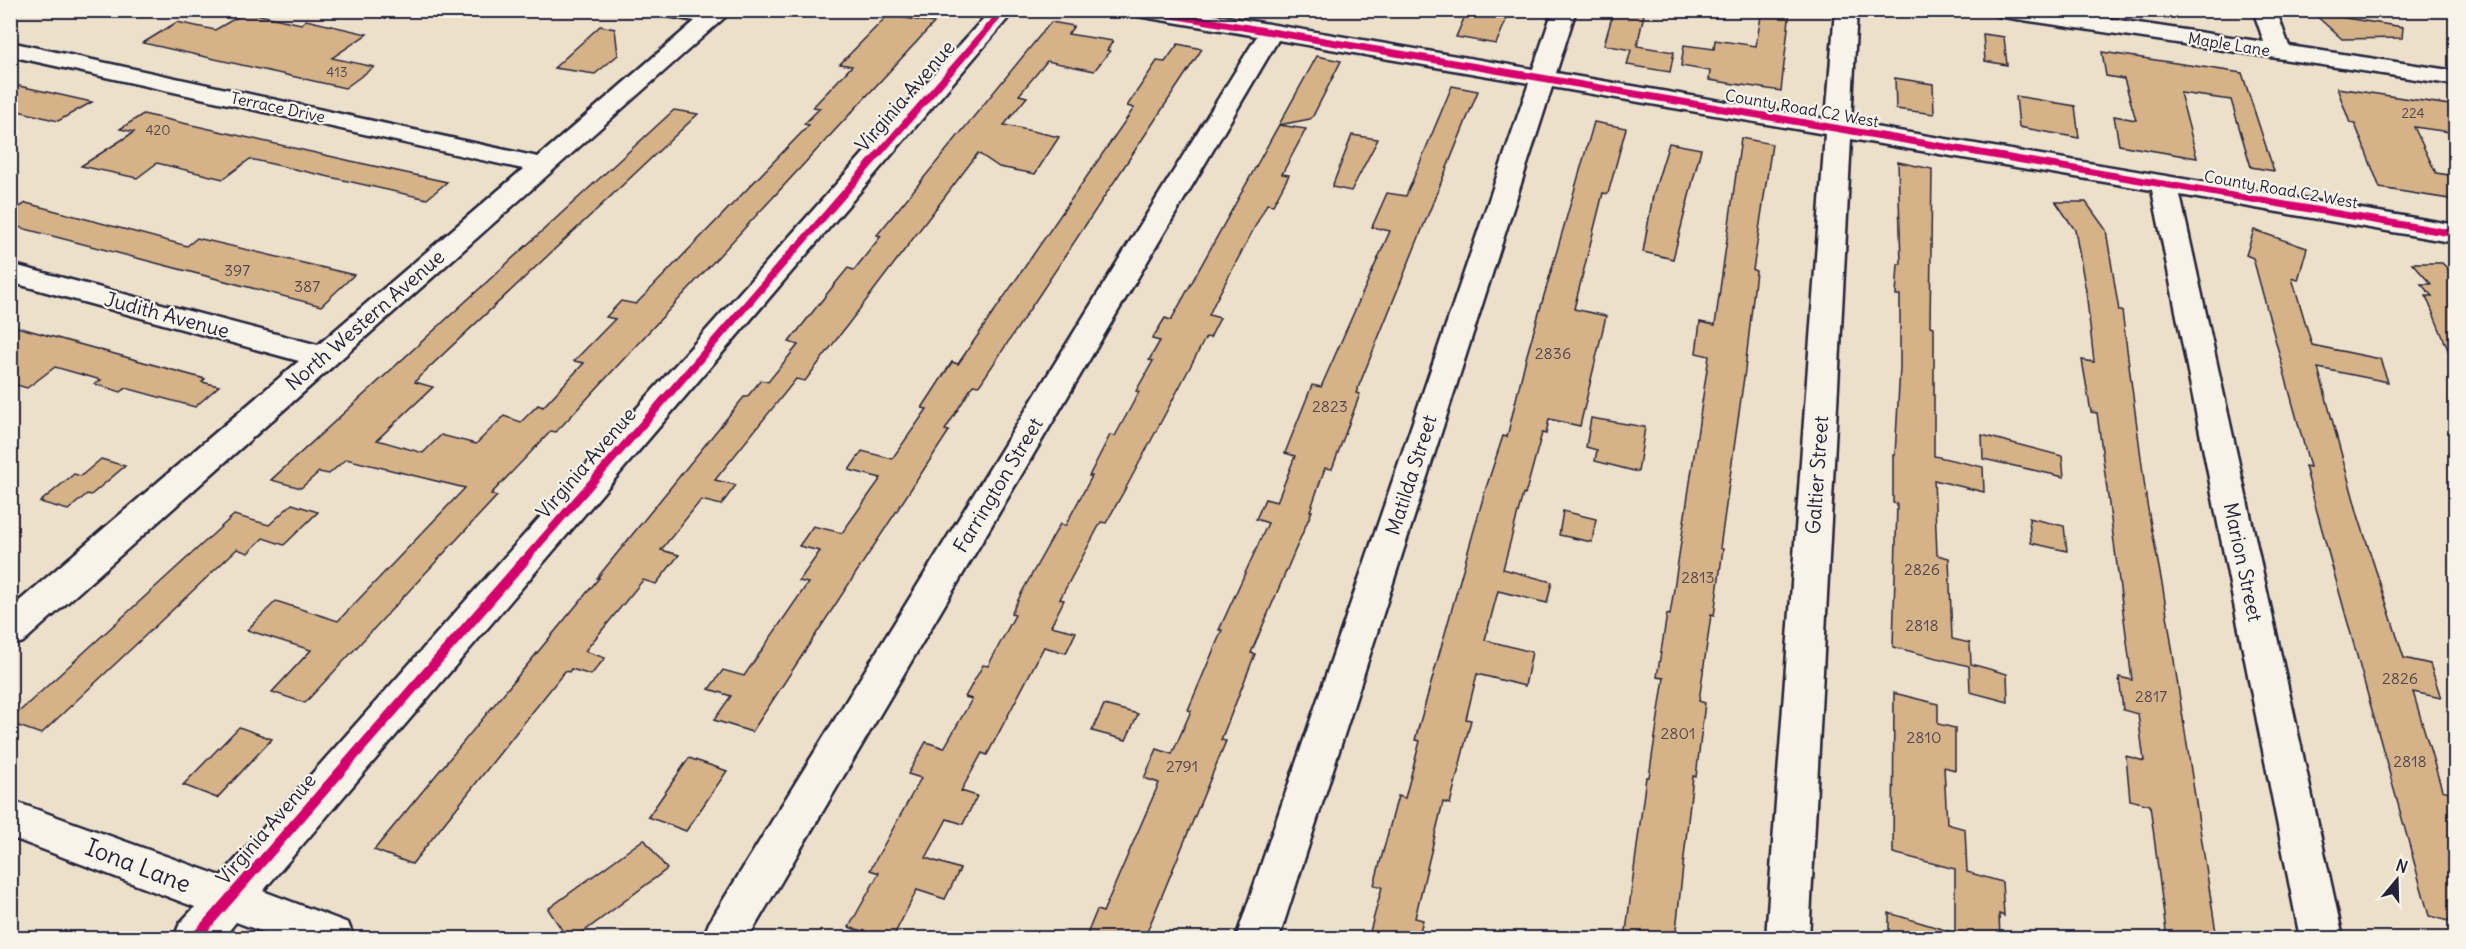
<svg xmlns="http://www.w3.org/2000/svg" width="2466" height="949" viewBox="0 0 2466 949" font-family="Delius,sans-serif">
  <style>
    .building { fill: #d6b288; stroke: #22223b; stroke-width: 1.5 }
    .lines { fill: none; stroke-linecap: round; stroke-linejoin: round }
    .minor-casing { stroke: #22223b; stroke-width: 5 }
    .minor { fill: #f7f3e8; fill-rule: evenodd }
    .cycleway-far2-casing { stroke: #f7f3e8; stroke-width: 10 }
    .cycleway-far1-casing { stroke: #f7f3e8; stroke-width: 12 }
    .cycleway-casing { stroke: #f7f3e8; stroke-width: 14 }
    .cycleway-far2 { stroke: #d6006c; stroke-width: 7 }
    .cycleway-far1 { stroke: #d6006c; stroke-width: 8 }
    .cycleway { stroke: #d6006c; stroke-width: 10 }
    .labels { text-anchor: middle; stroke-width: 4.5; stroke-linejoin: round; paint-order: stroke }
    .far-number-label { font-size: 14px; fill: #4f464e }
    .far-street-label { font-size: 16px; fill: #22223b; stroke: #f7f3e8 }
    .number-label { font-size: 16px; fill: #4f464e }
    .street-label { font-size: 20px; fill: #22223b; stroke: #f7f3e8 }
    .near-street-label { font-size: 24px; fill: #22223b; stroke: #f7f3e8 }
  </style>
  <rect width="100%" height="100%" fill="#ede0cb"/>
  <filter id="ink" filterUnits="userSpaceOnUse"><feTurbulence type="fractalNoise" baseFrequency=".0167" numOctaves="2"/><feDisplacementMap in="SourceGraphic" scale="12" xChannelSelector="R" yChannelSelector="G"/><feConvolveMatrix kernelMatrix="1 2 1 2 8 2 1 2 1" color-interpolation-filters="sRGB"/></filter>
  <g filter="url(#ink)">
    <g class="building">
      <path d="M1614,10H1645L1637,46L1674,52L1670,72L1627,65L1631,50L1604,45Z"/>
      <path d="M1762,10H1790L1781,91L1709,80L1710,71L1681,66L1684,45L1714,49L1715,40L1756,46Z"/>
      <path d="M1467,11L1507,18L1496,44L1456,37Z"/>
      <path d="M246,12L301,24L306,20L367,34L332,58L374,67L345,88L143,43L177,22L215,30Z"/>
      <path d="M2313,13L2403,27L2402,38L2342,39Z"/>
      <path d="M888,15L934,23L572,415L556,432L551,431L491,494L497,496L305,703L272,692L311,650L247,630L276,601L338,621L465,488L346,459L329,474L319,472L301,488L271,480L674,110L698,114L419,377L415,382L433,387L377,440L423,453L441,435L476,444L504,416L521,422L538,405L543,407L584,363L574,361L615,319L606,317L621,301L636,304L809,125L804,124L820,108L813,107L852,66L840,64Z"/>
      <path d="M1051,22L1074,26L1068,34L1113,41L1107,50L1110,51L1094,71L1047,61L1019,95L1027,97L1004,125L1059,137L1035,174L999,167L978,153L805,381L796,379L715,480L736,485L721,505L701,500L661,550L679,555L656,584L643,580L585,651L605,658L591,675L571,669L569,672L565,671L412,864L374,850L599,578H597L744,397H747L761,380L768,382L798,345L789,342L834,285L848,268L854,270L881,236L877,235Z"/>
      <path d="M600,26L615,29L618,55L595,74L554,68Z"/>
      <path d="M1983,34L2004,37L2007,65L1985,61Z"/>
      <path d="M1178,44L1202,49L979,386L973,385L945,430L949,431L752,732L714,720L731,696L709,689L723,670L744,676L808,583L799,581L820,551L799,546L813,526L842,533L881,478L849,470L862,451L892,459L927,409L922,408L952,362L958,364L1134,108L1127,106L1157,61L1165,62Z"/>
      <path d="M2102,52L2242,73L2274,171L2251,167L2231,100L2180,93L2197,158L2119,145L2114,116L2136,120L2124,79L2106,76Z"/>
      <path d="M1317,56L1341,61L1313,116L1310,119L1279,125L1306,129L1282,174L1289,175L1273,205L1267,204L1215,302L1209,315L1220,318L1210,338L1206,337L1128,484L1106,523L1101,522L1060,599L1064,600L1051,626L1076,632L1066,653L1044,647L987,755L982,753L961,791L977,796L963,824L947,819L926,858L960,869L945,899L917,890L892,939H882L849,927L879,873L870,870L921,778L908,774L926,742L944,748L972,699L965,697L983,665L988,666L1015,615L1011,614L1023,590L1060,524L1065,526L1092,476H1089L1110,435L1115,436L1139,392L1136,391L1153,361L1149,360L1160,341L1152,339L1165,318L1171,320Z"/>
      <path d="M1895,78L1933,84L1934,114L1896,109Z"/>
      <path d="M10,84L47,92L92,102L58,121L10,109Z"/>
      <path d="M1452,86L1478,91L1356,393L1360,394L1332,469L1325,468L1310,511H1312L1251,653L1255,654L1221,740L1226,741L1144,939H1085L1097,910L1103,912L1159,783L1144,778L1157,749L1172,754L1191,711L1188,710L1222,630H1219L1268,523L1256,519L1265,499L1277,502L1295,456L1285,453L1312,385L1321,387L1390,231L1372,227L1387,193L1406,196Z"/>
      <path d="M2337,88L2456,106V133L2414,127L2436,173L2456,176V200L2380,188L2355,124L2350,123Z"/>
      <path d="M2016,96L2075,106L2079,138L2019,127Z"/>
      <path d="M143,114L360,163L447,182L427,199L250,159L223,179L157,163L137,178L81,166L134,132L120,129Z"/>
      <path d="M1594,122L1626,128L1608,194L1603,193L1574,309L1606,316L1580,426L1549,419L1546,434L1542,433L1525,495L1523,494L1503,569L1552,582L1547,603L1498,591L1485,640L1532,652L1525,686L1477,674L1466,719L1471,720L1450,804L1443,802L1415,918L1423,920L1418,939H1368L1382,887L1374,885L1398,796L1405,798L1420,741L1415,740L1424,708L1485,491L1503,436L1507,437L1526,358Z"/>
      <path d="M1352,135L1378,139L1351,191L1332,187Z"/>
      <path d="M1741,138L1772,144L1753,270L1756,271L1745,370L1720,548L1723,549L1714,616L1711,615L1699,701L1705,703L1696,777L1693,776L1675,939H1625L1646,777H1649L1664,678L1657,677L1667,614L1670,615L1709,356L1696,353L1700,322L1715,325Z"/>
      <path d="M1669,143L1701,149L1673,259L1643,252L1653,195Z"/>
      <path d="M1898,162L1932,169L1930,326L1934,327V456L1983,467L1984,492L1934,480L1937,555L1949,558L1952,639L1970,643L1971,664L2007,674L2008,702L1970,692L1969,666L1893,647L1897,504L1893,503V455H1895L1900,368V295H1896L1898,264H1901Z"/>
      <path d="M2056,202H2086L2106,230L2119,311H2122L2147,504L2163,589L2217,939H2167L2150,805L2130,800L2126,756L2144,761L2138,714L2123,710L2119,677L2132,680L2097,413L2091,412L2082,360L2094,362L2086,291L2075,230Z"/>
      <path d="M26,203L187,246L197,238L354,275L321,306L10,225V213Z"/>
      <path d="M2254,230L2307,248L2298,280L2292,278L2312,345L2380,359L2388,382L2318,368L2358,515L2404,658L2430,664L2441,698L2413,692L2442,790L2456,794V923L2429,916L2316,508L2305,466L2310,467L2253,258L2246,255Z"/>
      <path d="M2412,263H2442L2456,277V369L2426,296H2432L2421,284H2431Z"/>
      <path d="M10,325L205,379L202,382L219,386L195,407L126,388L121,392L95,384L101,380L55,367L27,388L10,383Z"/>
      <path d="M1591,418L1645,427L1638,472L1595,461L1597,450L1586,447Z"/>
      <path d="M1982,435L2062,456L2064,477L1983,459Z"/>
      <path d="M101,459L125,466L91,495L87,494L68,510L40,502L74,474L81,476Z"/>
      <path d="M292,504L318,512L284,545L263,538L248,553L237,549L41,734L10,723V720L234,515L269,525Z"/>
      <path d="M1563,511L1596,519L1592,542L1559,535Z"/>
      <path d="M2029,518L2064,526L2067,551L2031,543Z"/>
      <path d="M1894,693L1938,704V724L1955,728V770L1944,767L1947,824L1965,829L1967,872L2002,882L2004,916L1999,914L2000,939H1955V935L1954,939H1889V913L1955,933V869L1893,853Z"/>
      <path d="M1104,705L1138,714L1126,740L1092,731Z"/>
      <path d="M239,727L272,739L217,798L183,785Z"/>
      <path d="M689,758L727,771L686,831L648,817Z"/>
      <path d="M644,839L667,869L574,939H568L548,909Z"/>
    </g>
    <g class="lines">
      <g class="minor-casing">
        <g id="minor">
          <path d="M659,10H733L23,642L10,646V609L299,361L10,282V264L318,345L523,169L10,56V42L538,157L695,21L662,15Z"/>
          <path d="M991,10H1015L263,891L348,923L354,938H279L236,922L223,938H174L180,923L195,907L10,837V800L221,876Z"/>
          <path d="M1132,10H1186L1533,69L1553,10H1576L1556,73L1826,119L1835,10H1857L1851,123L2456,225V243L2180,195L2343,938H2300L2152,190L1851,139L1809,938H1766L1825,134L1552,87L1279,938H1236L1529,83L1278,40L748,938H703L709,923L1257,36L1143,17L1135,15Z"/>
          <path d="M1992,10H2052L2264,42L2253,10H2276L2289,46L2456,71V85L2003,17L1995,15Z"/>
        </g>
      </g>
      <use href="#minor" class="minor"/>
      <g class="cycleway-far2-casing">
        <g id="cycleway-far2">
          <path d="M1143,10L2456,234"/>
          <path d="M794,251L1004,10"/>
        </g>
      </g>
      <g class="cycleway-far1-casing">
        <path id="cycleway-far1" d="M523,562L795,249"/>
      </g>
      <g class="cycleway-casing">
        <path id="cycleway" d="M195,938L524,561"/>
      </g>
      <use href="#cycleway-far2" class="cycleway-far2"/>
      <use href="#cycleway-far1" class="cycleway-far1"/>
      <use href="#cycleway" class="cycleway"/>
    </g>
  </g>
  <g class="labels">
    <g class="far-number-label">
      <text x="337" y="77">413</text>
      <text x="2413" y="118">224</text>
      <text x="158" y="135">420</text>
    </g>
    <g class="far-street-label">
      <text transform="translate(2229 44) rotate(9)" y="6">Maple Lane</text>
      <text transform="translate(278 107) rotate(12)" y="6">Terrace Drive</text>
      <text transform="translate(1802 108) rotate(10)" y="6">County Road C2 West</text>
      <text transform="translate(2281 189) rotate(10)" y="6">County Road C2 West</text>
    </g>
    <g class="number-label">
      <text x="237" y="276">397</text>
      <text x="307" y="292">387</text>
      <text x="1553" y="359">2836</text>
      <text x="1330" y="412">2823</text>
      <text x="1922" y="575">2826</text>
      <text x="1698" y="583">2813</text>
      <text x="1922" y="631">2818</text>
      <text x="2400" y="684">2826</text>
      <text x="2151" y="702">2817</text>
      <text x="1678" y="739">2801</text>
      <text x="1924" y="743">2810</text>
      <text x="2410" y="767">2818</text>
      <text x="1182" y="772">2791</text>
    </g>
    <g class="street-label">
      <text transform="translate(905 96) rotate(-49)" y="7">Virginia Avenue</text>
      <text transform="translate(167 315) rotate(15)" y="7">Judith Avenue</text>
      <text transform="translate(365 320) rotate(-41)" y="7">North Western Avenue</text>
      <text transform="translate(586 463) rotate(-49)" y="7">Virginia Avenue</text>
      <text transform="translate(1411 475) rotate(-72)" y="7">Matilda Street</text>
      <text transform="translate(1817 475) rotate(-86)" y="7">Galtier Street</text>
      <text transform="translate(998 485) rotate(-59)" y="7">Farrington Street</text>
      <text transform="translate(2243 562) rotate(78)" y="7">Marion Street</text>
      <text transform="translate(266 829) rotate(-49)" y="7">Virginia Avenue</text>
    </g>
    <g class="near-street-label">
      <text transform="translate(138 866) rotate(21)" y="8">Iona Lane</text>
    </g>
  </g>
  <rect width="2466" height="949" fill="none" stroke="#f7f3e8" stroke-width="36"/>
  <rect x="18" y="18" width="2430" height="913" fill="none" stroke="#22223b" stroke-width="2" filter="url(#ink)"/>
  <g transform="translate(2397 880) rotate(19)" stroke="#f7f3e8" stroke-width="4.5" paint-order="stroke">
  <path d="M0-4.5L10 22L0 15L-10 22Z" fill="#22223b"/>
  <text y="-9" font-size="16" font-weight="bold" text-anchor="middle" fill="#22223b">N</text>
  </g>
</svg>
